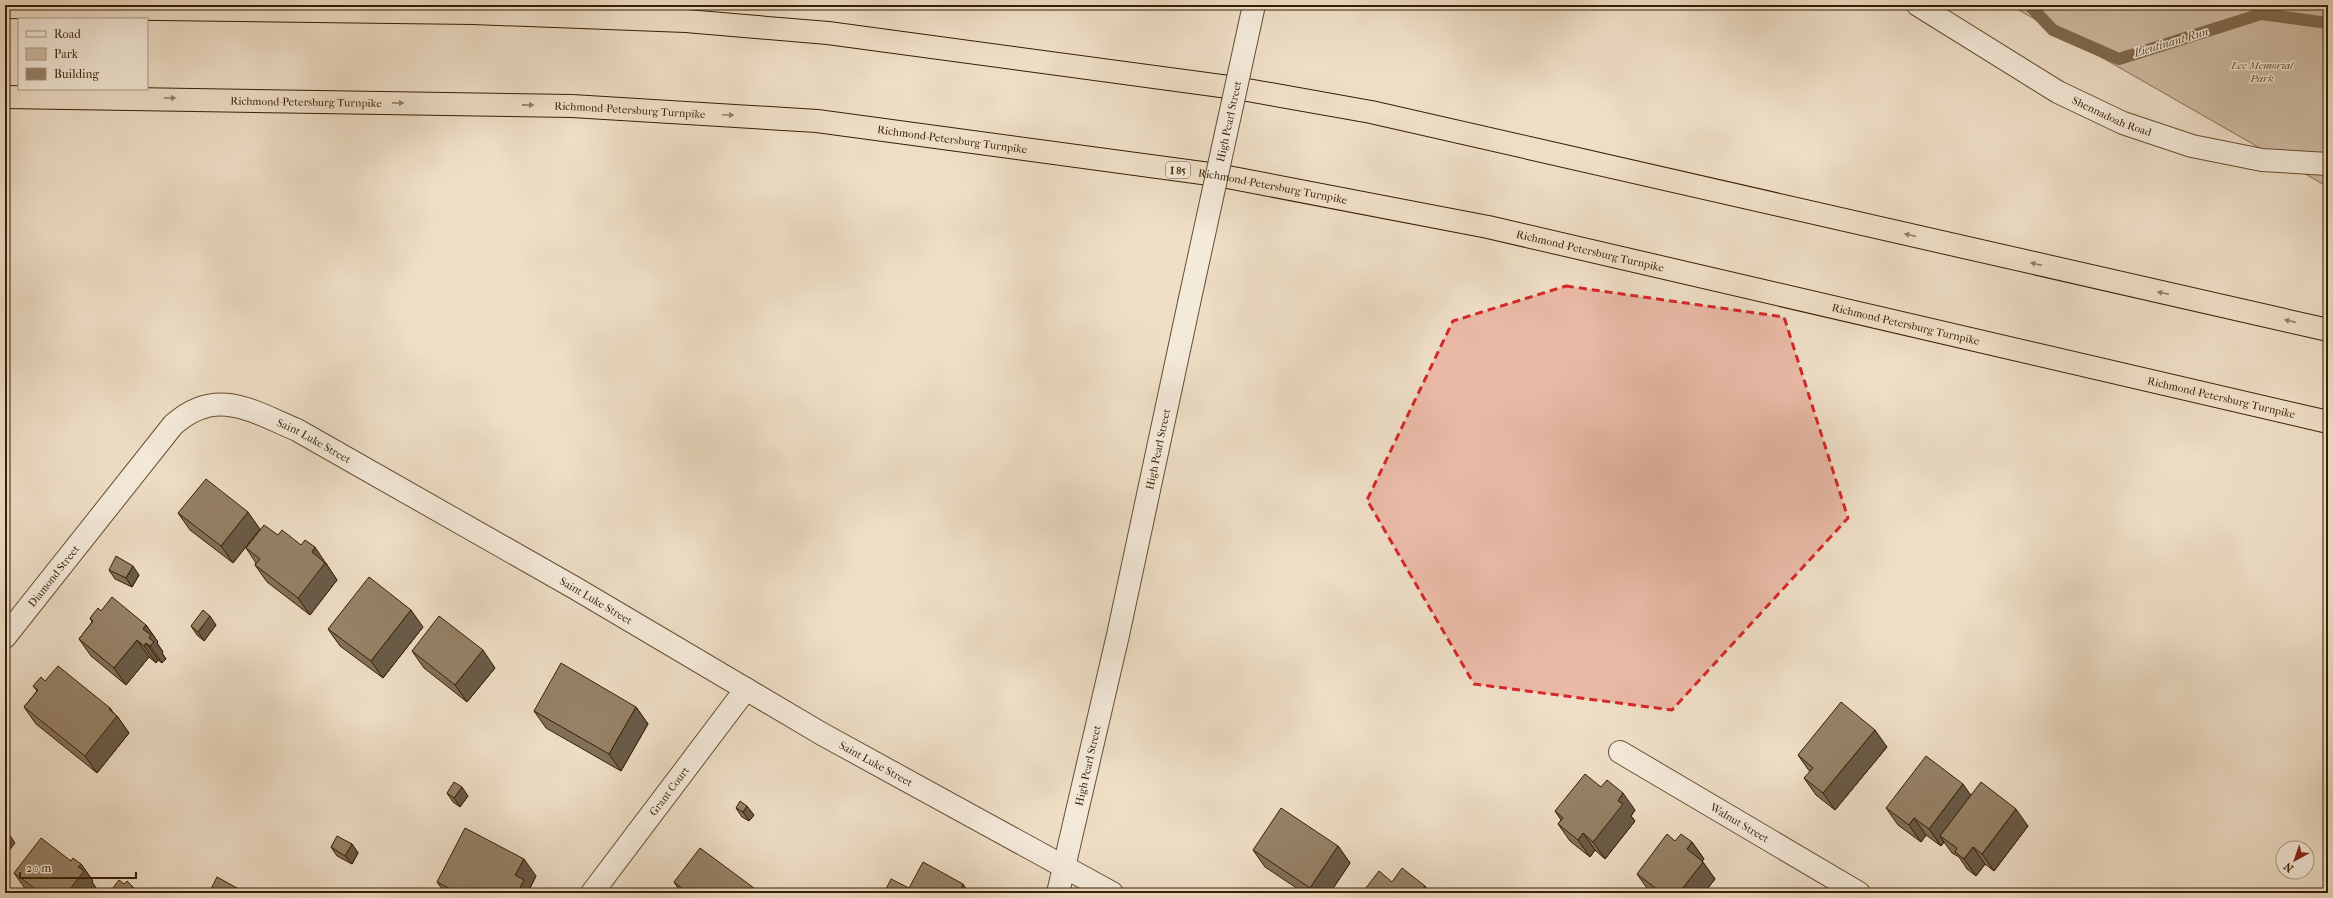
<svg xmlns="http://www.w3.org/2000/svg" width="2333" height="898" viewBox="0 0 2333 898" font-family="'IM FELL French Canon',serif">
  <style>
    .green { fill: #cfbda4; stroke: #836e52 }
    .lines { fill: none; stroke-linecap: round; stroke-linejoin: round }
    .stream { stroke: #806a4f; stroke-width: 12 }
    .minor-casing { stroke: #654e32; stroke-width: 24 }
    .tertiary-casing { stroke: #654e32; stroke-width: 24 }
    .motorway-casing { stroke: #371e00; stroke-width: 24 }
    .minor { stroke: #f4eada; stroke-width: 22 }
    .tertiary { stroke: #f4eada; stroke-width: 22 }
    .motorway { stroke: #eedec6; stroke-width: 22 }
    .tertiary-bridge-casing { stroke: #654e32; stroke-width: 24; stroke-linecap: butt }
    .tertiary-bridge { stroke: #f4eada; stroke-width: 22 }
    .wall { fill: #817059; stroke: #371e00 }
    .shaded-wall { fill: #695b48; stroke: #371e00 }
    .building { fill: #968267; stroke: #371e00 }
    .oneway { fill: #927e63 }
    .marked { fill: #d62828; fill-opacity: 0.2; stroke: #d62828; stroke-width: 3; stroke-dasharray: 8 5; stroke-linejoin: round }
    .labels { text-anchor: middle; stroke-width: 3; stroke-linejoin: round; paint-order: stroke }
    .shield { fill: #f4eada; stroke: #705b41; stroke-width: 1 }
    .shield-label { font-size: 10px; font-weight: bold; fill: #371e00 }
    .park-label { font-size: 11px; font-style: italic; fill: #654e31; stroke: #f4eada }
    .street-label { font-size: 11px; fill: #371e00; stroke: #f4eada }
    .water-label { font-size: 12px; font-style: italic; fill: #614a2e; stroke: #f4eada }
  </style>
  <rect width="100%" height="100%" fill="#eedec6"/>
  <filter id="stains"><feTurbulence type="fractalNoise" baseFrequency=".005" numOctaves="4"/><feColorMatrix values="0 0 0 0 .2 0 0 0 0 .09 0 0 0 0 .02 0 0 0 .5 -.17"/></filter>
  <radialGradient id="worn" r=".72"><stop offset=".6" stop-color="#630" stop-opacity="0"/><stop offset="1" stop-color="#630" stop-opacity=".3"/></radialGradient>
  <path class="green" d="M2010,5H2328V187Z"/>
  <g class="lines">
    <path class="stream" d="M2029,5L2053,30L2119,59L2261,14L2328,23"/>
    <g class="minor-casing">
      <g id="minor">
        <path id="s1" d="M1918,5L2058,92L2123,123L2192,146L2262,160L2328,164"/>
        <path id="s2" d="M5,637L173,425C216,386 252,411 297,430L575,588L822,734L1112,893"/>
        <path id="s3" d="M1620,752L1859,893"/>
        <path id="s4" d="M592,893L746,689"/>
      </g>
    </g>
    <g class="tertiary-casing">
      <g id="tertiary">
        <path id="s5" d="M1058,893L1118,635L1189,303"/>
      </g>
    </g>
    <g class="motorway-casing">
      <g id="motorway">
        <path d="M5,7L473,13L686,21L828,33L1236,88L1371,112L2328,330"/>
        <path id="s6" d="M5,97L572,106L817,121L1217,175L1488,227L2328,422"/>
      </g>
    </g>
    <use href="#minor" class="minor"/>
    <use href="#tertiary" class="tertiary"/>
    <use href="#motorway" class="motorway"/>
    <g class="tertiary-bridge-casing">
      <g id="tertiary-bridge">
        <path id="s7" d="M1189,303L1254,5"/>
      </g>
    </g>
    <use href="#tertiary-bridge" class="tertiary-bridge"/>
  </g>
  <g class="wall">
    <path d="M178,513L260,529L233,563L190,530Z"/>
    <path d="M246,548L327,564V565L337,580L310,615L267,582L255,565L256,563Z"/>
    <path d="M109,570L139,575L132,587L115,579Z"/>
    <path d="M101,611L146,625L158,642L157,643L163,652L162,653L166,659L162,663L158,660L156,663L149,657L126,685L91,656L79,639L92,622L90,618Z"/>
    <path d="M216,625L204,641L197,635L191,626Z"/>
    <path d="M423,627L383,678L340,646L328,629Z"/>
    <path d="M412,651L495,668L467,702L424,668Z"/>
    <path d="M45,681L110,708L114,714L117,716L129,733L97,773L36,724L24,707L37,691L33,686Z"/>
    <path d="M636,707L648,724L621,771L546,728L534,711Z"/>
    <path d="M1887,747L1835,810L1816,795L1804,778L1810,772L1798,755Z"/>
    <path d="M1601,787L1635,810L1631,816L1635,821L1605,859L1595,850L1590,857L1570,841L1558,824L1561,820L1555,811Z"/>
    <path d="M447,793L468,796L460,807L453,802Z"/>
    <path d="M1971,795L2028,826L1994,871L1985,864L1976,876L1967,869L1959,857L1952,853L1944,842L1941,846L1926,835L1921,842L1898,825L1886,808Z"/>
    <path d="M736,808L754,815L749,821L742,817Z"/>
    <path d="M1675,841L1692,842L1704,859L1702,861L1715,879L1704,893H1652L1649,891L1637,874Z"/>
    <path d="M352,844L358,853L352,864L337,856L331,847Z"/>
    <path d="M1338,846L1350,863L1330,893H1304L1265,867L1253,850Z"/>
    <path d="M71,861L81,864L93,881L92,882L96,888L92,893H30L26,890L14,873Z"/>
    <path d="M536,876L530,888L533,893H445L437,882Z"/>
    <path d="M674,882L758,891L759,893H681Z"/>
  </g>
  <g class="shaded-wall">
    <path d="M248,512L260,529L233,563L221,546Z"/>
    <path d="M315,547L337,580L310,615L298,598L312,552Z"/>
    <path d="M133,566L139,575L132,587L126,578Z"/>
    <path d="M411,610L423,627L383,678L371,661Z"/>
    <path d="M210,616L216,625L204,641L198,632Z"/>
    <path d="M146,625L158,642L157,643L163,652L162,653L166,659L162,663L150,646L143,629Z"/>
    <path d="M137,640L149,657L126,685L114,668Z"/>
    <path d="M146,643L158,660L156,663L144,646Z"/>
    <path d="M483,650L495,668L467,702L455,685Z"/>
    <path d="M636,707L648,724L621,771L609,754Z"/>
    <path d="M110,708L116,717L117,716L129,733L97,773L85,756Z"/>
    <path d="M1875,730L1887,747L1835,810L1823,793Z"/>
    <path d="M1963,784L1975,801L1940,836L1944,842L1941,846L1929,829Z"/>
    <path d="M462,787L468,796L460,807L454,798Z"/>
    <path d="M1623,793L1635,810L1631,816L1635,821L1605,859L1593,842L1618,801Z"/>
    <path d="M747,806L754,815L749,821L743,812Z"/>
    <path d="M2016,809L2028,826L1994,871L1982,854Z"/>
    <path d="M1914,818L1926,835L1921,842L1909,825Z"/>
    <path d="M5,828L15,843L5,856Z"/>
    <path d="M1583,833L1595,850L1590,857L1578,840Z"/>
    <path d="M1692,842L1704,859L1699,866L1687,849Z"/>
    <path d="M352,844L358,853L352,864L345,856Z"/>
    <path d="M1338,846L1350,863L1330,893H1314L1310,888Z"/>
    <path d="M1973,847L1985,864L1976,876L1964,859Z"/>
    <path d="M524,859L536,876L530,888L533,893H517L515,875Z"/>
    <path d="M1703,862L1715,879L1704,893H1679Z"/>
    <path d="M81,864L93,881L92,882L96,888L92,893H67L78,867Z"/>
    <path d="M963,884L969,893H959Z"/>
    <path d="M1425,886L1430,893H1420Z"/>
    <path d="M133,887L138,893H133L131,891Z"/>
  </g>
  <g class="building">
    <path d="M206,479L248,512L221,546L178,513Z"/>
    <path d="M264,525L278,535L282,530L301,545L305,540L315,547L312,552L325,563L298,598L255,565L260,559L246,548Z"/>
    <path d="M116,556L133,566L126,578L109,570Z"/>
    <path d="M369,577L411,610L371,661L328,629Z"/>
    <path d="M112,597L146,625L143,629L151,635L149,638L154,642L150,646L146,643L144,646L137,640L114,668L79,639L93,621L90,618L98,608L101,611Z"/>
    <path d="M203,610L210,616L198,632L191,626Z"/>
    <path d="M439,616L483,650L455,685L412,651Z"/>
    <path d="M561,663L636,707L609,754L534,711Z"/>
    <path d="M58,666L110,708L109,709L117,716L85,756L24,707L38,690L33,686L41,677L45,681Z"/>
    <path d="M1841,702L1875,730L1823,793L1804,778L1813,768L1798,755Z"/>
    <path d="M1926,756L1963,784L1929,829L1914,818L1909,825L1886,808Z"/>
    <path d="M1585,774L1601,787L1607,780L1623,793L1618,801L1623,804L1593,842L1583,833L1578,840L1558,824L1563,818L1555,811Z"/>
    <path d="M454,782L462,787L454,798L447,793Z"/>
    <path d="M1981,782L2016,809L1982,854L1973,847L1964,859L1955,852L1957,848L1940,836Z"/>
    <path d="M740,801L747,806L743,812L736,808Z"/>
    <path d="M1281,808L1338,846L1310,888L1253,850Z"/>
    <path d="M465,828L524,859L515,875L524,880L517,893H458L437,882Z"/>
    <path d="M1667,834L1675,841L1681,834L1692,842L1687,849L1703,862L1679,893H1662L1637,874Z"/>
    <path d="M337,836L352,844L345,856L331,847Z"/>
    <path d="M41,838L71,861L73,858L81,864L78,867L84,871L67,893H41L14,873Z"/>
    <path d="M700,848L758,891L756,893H688L674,882Z"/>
    <path d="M923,862L963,884L959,893H884L891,879L909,888Z"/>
    <path d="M1402,868L1425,886L1420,893H1362L1379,871L1392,882Z"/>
    <path d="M217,877L246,893H209Z"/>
    <path d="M119,880L124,884L127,881L133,887L131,891L134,893H109Z"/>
  </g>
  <defs><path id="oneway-solid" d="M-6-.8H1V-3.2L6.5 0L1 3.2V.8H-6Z"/></defs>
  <g class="oneway">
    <use href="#oneway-solid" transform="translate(170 98) rotate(1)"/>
    <use href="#oneway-solid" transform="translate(398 103) rotate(1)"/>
    <use href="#oneway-solid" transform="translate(528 105) rotate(1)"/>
    <use href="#oneway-solid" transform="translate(728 115) rotate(3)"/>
    <use href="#oneway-solid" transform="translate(1910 235) rotate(-167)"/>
    <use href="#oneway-solid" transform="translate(2036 264) rotate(-167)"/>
    <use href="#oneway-solid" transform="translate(2163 293) rotate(-167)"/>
    <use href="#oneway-solid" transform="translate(2290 321) rotate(-167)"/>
  </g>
  <path class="marked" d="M1566,286L1784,317L1848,518L1672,710L1474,684L1367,500L1453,321Z"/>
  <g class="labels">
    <rect class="shield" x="1166" y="162" width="24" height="16" rx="3"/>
    <g class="shield-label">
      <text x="1178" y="174">I 85</text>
    </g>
    <g class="park-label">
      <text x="2262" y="69">Lee Memorial<tspan x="2262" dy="13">Park</tspan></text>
    </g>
    <g class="street-label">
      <text dy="4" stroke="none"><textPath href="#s6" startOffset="301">Richmond-Petersburg Turnpike</textPath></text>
      <text dy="4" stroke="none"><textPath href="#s6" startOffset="625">Richmond-Petersburg Turnpike</textPath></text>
      <text dy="4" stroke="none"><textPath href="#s1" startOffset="224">Shennadoah Road</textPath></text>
      <text dy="4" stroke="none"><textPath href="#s7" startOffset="186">High Pearl Street</textPath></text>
      <text dy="4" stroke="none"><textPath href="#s6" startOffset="949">Richmond-Petersburg Turnpike</textPath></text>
      <text dy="4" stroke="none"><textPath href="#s6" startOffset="1273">Richmond-Petersburg Turnpike</textPath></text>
      <text dy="4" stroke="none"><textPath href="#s6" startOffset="1597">Richmond-Petersburg Turnpike</textPath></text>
      <text dy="4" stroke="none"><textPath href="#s6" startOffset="1921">Richmond-Petersburg Turnpike</textPath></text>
      <text dy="4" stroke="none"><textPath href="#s6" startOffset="2245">Richmond-Petersburg Turnpike</textPath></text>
      <text dy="4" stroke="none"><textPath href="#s2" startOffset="425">Saint Luke Street</textPath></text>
      <text dy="4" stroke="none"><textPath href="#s5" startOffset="455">High Pearl Street</textPath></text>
      <text dy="4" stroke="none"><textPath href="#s2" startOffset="78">Diamond Street</textPath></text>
      <text dy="4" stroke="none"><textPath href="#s2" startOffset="749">Saint Luke Street</textPath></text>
      <text dy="4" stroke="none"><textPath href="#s2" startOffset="1073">Saint Luke Street</textPath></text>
      <text dy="4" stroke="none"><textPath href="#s5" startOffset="131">High Pearl Street</textPath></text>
      <text dy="4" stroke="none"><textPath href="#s4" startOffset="128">Grant Court</textPath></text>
      <text dy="4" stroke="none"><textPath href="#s3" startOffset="139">Walnut Street</textPath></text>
    </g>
    <g class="water-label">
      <text transform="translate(2171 42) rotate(-17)" y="4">Lieutinant Run</text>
    </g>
  </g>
  <rect width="2333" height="898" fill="none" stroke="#eedec6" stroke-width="20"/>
  <rect x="6" y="6" width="2321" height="886" fill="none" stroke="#371e00" stroke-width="2"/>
  <rect x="10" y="10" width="2313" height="878" fill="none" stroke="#371e00"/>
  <rect x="18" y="18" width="130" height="72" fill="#f4eada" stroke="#a89883"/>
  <rect x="26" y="31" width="20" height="6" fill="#f4eada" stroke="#a89883"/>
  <text x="54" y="38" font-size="12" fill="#371e00">Road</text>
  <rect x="26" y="48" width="20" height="12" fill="#cfbda4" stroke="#a89883"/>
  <text x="54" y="58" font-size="12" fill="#371e00">Park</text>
  <rect x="26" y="68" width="20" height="12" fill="#968267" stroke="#a89883"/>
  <text x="54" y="78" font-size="12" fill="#371e00">Building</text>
  <g transform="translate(2295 860) rotate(220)"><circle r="19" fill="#f4eada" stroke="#a89883"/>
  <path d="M0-3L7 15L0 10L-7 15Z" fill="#8f2418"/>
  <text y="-6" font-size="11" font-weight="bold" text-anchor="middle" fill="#371e00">N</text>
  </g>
  <path d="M20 872v6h116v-6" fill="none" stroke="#371e00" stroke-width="2"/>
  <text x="26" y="872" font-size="12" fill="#371e00" stroke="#f4eada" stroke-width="3" paint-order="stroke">20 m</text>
  <rect width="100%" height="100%" filter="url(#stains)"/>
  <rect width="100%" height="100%" fill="url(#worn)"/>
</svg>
